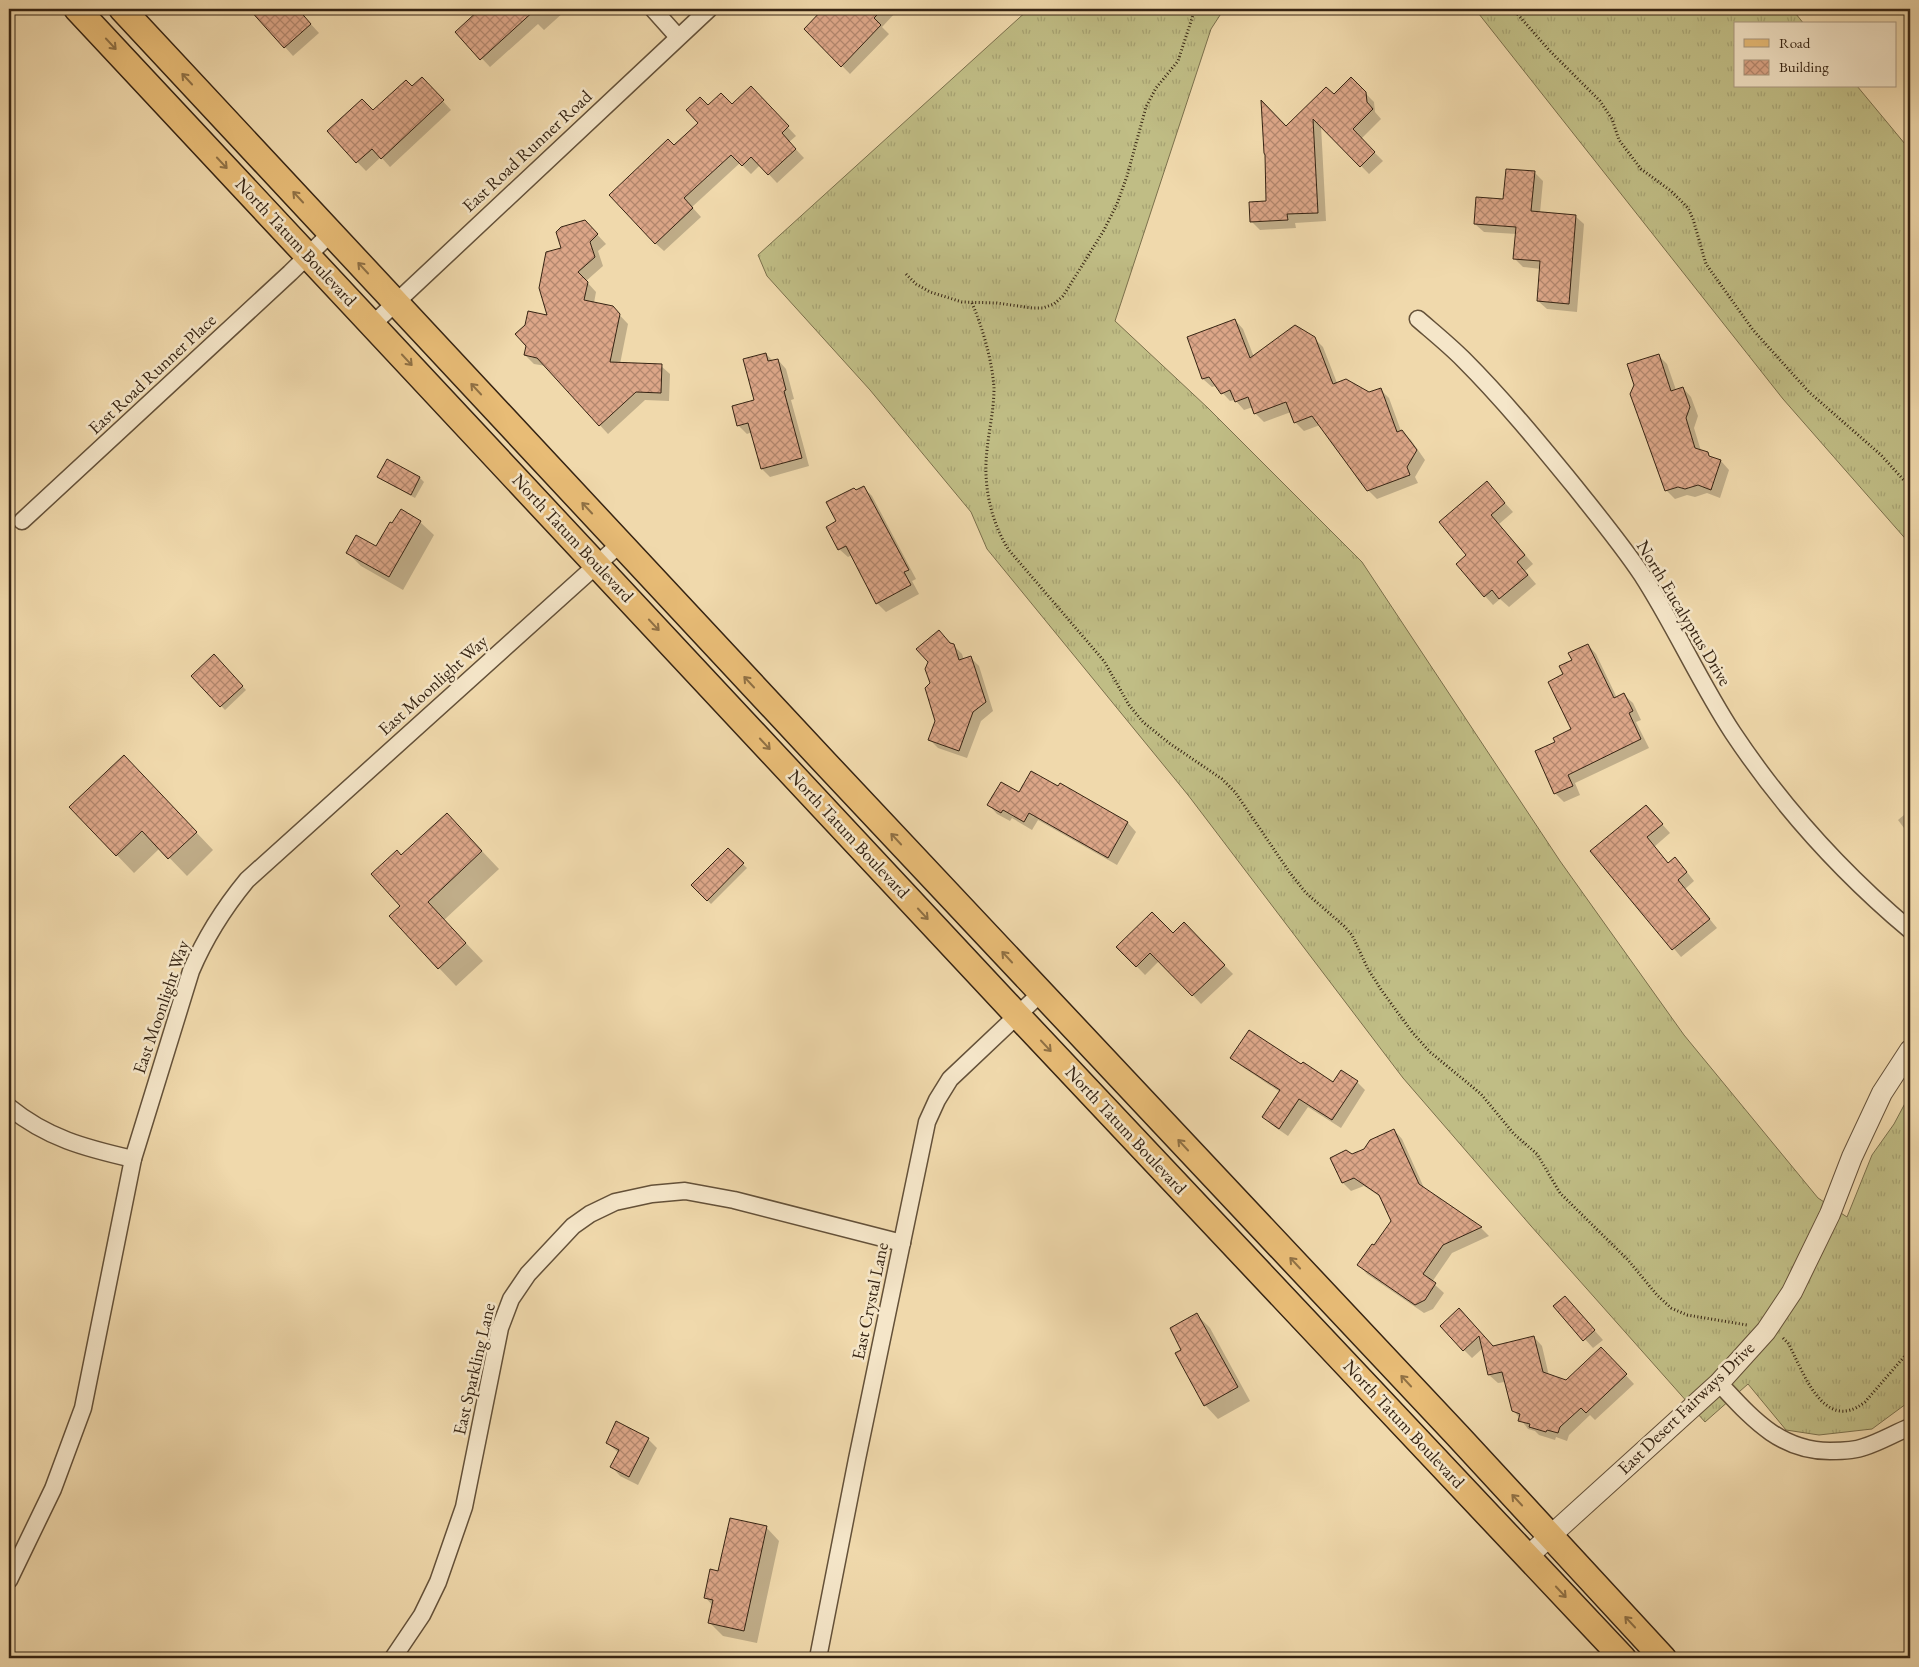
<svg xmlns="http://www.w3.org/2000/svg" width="1919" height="1667" viewBox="0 0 1919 1667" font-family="'EB Garamond',serif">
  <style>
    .grass { fill: url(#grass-tufts); stroke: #7b704c }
    .shadow { fill: #0003 }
    .building { fill: url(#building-cross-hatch); stroke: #362413 }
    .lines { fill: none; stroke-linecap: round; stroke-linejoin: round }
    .minor-casing { stroke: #645139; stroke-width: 19 }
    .tertiary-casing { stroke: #645139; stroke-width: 22 }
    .primary-casing { stroke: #362413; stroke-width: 28 }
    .path { stroke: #362413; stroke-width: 3; stroke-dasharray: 1 2.5; stroke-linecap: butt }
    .minor { stroke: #f5e6c9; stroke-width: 16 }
    .tertiary { stroke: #f5e6c9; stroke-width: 20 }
    .primary { stroke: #e8bc76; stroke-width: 25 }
    .oneway { stroke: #8f7044 }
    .labels { text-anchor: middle; stroke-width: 5; stroke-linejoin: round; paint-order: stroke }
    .street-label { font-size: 18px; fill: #362413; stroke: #f5e6c9 }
  </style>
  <defs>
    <pattern id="grass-tufts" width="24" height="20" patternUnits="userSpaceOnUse" patternTransform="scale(1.25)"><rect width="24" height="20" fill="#c0bd85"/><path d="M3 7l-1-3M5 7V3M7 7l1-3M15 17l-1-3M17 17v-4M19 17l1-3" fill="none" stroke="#a6a272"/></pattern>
    <pattern id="building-cross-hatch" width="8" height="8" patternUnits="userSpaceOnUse" patternTransform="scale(1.25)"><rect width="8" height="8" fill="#dca688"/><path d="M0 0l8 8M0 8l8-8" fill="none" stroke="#b3876e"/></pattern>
  </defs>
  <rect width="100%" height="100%" fill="#f0d9ac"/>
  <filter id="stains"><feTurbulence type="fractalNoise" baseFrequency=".004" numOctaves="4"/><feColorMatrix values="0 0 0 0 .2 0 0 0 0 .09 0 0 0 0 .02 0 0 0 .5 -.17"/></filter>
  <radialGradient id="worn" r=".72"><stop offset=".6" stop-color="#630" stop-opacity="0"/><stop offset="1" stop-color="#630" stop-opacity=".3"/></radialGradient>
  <g class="grass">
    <path d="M1029,9H1224L1211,29L1115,321L1208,408L1362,562L1560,861L1684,1035L1818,1198L1847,1217L1872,1155L1894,1124L1910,1094V1401L1872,1429L1819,1435L1786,1430L1748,1384L1705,1422L1531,1226L1403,1078L1188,795L987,549L971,512L870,390L767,276L758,255Z"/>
    <path d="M1475,9H1792L1804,24H1735V86H1857L1910,150V544L1783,399Z"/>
  </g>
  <g class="shadow">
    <path d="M251,9H297L319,33L293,56Z"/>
    <path d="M482,9H562L564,12L544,30L538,24L490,67L457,32Z"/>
    <path d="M824,9H895L897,11L882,27L889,34L850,74L806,29Z"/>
    <path d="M1351,79L1374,102L1375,112L1381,119L1361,139L1383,161L1369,174L1321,125L1326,221L1295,223L1296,228L1260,230L1251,221L1267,202L1286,127L1334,96Z"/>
    <path d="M430,87L451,110L390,167L381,157L366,171L328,132L373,112L412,88Z"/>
    <path d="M759,96L796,136L789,142L804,158L777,183L760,165L751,174L740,163L692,207L701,217L664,251L655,243L675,147L700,123L709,107L732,105Z"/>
    <path d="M1534,172L1543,181L1540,213L1575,216L1584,224L1577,312L1547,309L1538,301L1541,269L1523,267L1515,259L1517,234L1484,232L1475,224L1504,201Z"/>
    <path d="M593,230L606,244L598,251L603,266L586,281L596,292L594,303L612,307L628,324L620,364L661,366L670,374L669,401L645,400L608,434L546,366L534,364L525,355L549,316L562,249Z"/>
    <path d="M1235,320L1243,329L1254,357L1314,338L1323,347L1337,383L1369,393L1380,389L1389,398L1401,431L1411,440L1425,460L1415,477L1418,483L1377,499L1368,490L1320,425L1304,431L1295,422L1291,412L1264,422L1255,413L1253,407L1244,410L1235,400L1230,401L1216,386L1212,387L1203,379L1188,338Z"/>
    <path d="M766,354L773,361L778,360L786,369L794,399L791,400L809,466L770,477L762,469L752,432L747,434L738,425L756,401Z"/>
    <path d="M1658,355L1667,364L1676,390L1683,388L1691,397L1698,416L1694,428L1701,451L1707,453L1713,459L1721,461L1729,470L1720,498L1707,493L1695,497L1687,495L1675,499L1666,490Z"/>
    <path d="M387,461L420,478L424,482L415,498L382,480L379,477Z"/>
    <path d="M1487,483L1513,512L1499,524L1533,564L1525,571L1536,584L1509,607L1500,599L1493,605L1485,596L1468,555Z"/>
    <path d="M864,488L872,496L916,579L912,581L919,594L886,612L877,603L852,555L848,557L839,549L838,522Z"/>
    <path d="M420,522L434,535L403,590L361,566L348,553L376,548L393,525Z"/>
    <path d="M939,631L962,654L964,660L970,657L979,666L993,711L981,721L967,758L938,748L930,740L936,721L931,684Z"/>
    <path d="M1588,645L1596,654L1617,698L1624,695L1633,703L1641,720L1636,722L1649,748L1575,783L1580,795L1564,802L1555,793L1556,743L1573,730L1565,675L1573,660Z"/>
    <path d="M214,656L246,690L225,710L193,676Z"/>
    <path d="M141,774L213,850L187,876L160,848L134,873L71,807Z"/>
    <path d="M1060,785L1128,823L1136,832L1117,865L1038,820L1032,830L1012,818L1010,821L997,814L989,805L1019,794L1059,788Z"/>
    <path d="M1646,806L1670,833L1654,847L1669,864L1683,867L1694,881L1685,889L1717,928L1681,957L1592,851Z"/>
    <path d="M1910,810V836L1898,820Z"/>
    <path d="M464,832L499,869L444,920L483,961L456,986L390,916L402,906L401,856Z"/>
    <path d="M728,850L747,868L711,904L693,885Z"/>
    <path d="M1184,924L1233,974L1201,1004L1160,960L1145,975L1118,947L1173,935Z"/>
    <path d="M1232,1058L1333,1083L1357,1082L1365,1090L1341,1128L1308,1107L1288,1136L1272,1125L1264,1117L1280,1092L1241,1066Z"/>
    <path d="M1394,1130L1402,1139L1425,1190L1481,1228L1489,1236L1452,1253L1432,1282L1444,1293L1433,1309L1424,1313L1367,1274L1359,1265L1375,1247L1393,1221L1382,1198L1364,1186L1351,1191L1343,1183L1352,1155L1365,1150Z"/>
    <path d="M1555,1306H1573L1603,1340L1593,1348Z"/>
    <path d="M1459,1310L1494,1347L1534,1337L1542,1346L1549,1376L1566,1381L1609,1357L1634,1384L1595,1420L1590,1415L1569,1435L1567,1441L1556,1437L1555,1440L1539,1435L1535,1431L1528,1429L1514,1411L1505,1382L1498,1383L1489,1375L1483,1348L1472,1358L1464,1350Z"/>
    <path d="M1197,1315L1210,1328L1250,1401L1218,1419L1205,1405L1183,1350Z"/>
    <path d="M648,1439L657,1448L638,1485L620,1476L612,1467L619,1453L607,1443Z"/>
    <path d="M766,1527L779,1541L757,1643L723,1636L710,1623L713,1606L705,1597L719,1572Z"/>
  </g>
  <g class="building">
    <path d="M249,9H298L311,24L284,48Z"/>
    <path d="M480,9H536L480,60L455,32Z"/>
    <path d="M823,9H883L874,18L881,25L841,67L804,29Z"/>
    <path d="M422,77L444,100L381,159L372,149L356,163L327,131L362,99L373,110L406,80L412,86Z"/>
    <path d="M1351,77L1366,92L1367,102L1373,109L1353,129L1375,152L1360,167L1313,119L1318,213L1287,214L1288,220L1250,222L1249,202L1266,201L1265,155L1264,153L1261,100L1286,126L1326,87L1334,94Z"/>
    <path d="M751,86L789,126L782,133L796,149L768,175L751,157L742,166L731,155L684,198L693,208L655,244L609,195L668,139L674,145L698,123L686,110L700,97L708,105L721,93L732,104Z"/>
    <path d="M1506,169L1535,171L1531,211L1576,215L1569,304L1537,301L1540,261L1513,259L1516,227L1474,224L1476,197L1503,199Z"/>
    <path d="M585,220L598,234L590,242L595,257L578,272L588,282L584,300L613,306L620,314L610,362L662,364L661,393L636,392L599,426L537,358L524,355L526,346L515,334L525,325L528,311L547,315L539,288L546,252L561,248L556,232L561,227Z"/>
    <path d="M1235,319L1250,358L1295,325L1315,337L1333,384L1346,379L1369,392L1381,388L1397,432L1402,430L1417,450L1407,467L1410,475L1367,491L1312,416L1294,423L1286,402L1254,414L1248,397L1235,402L1230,390L1221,394L1209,377L1202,379L1187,337Z"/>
    <path d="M766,353L768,361L778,359L786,390L784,391L802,458L761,469L748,423L737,426L732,406L754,400L743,359Z"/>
    <path d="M1659,354L1671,391L1683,387L1690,407L1686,418L1695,448L1708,452L1709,456L1721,460L1711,490L1698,485L1685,489L1678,487L1665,491L1630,394L1634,385L1627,364Z"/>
    <path d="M387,459L420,477L411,495L377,477Z"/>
    <path d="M1487,481L1505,503L1491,515L1525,555L1517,562L1528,575L1499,599L1492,590L1484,597L1456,564L1466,555L1439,522Z"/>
    <path d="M864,486L909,570L904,572L911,585L876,604L846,546L838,550L826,527L836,521L826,502L854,488L856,490Z"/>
    <path d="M401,509L421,521L389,577L346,553L356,535L376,546L390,522L392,523Z"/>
    <path d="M939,630L950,643L954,644L959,660L971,656L986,702L973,712L959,751L928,740L935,721L925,688L930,683L925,669L928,662L916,649Z"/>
    <path d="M1588,644L1614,698L1624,693L1633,711L1629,713L1641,739L1568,775L1573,786L1554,794L1535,751L1555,742L1553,738L1571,729L1548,682L1563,674L1559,666L1572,660L1568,653Z"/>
    <path d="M214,654L243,686L220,707L191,676Z"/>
    <path d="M124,755L197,832L168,859L142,831L116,856L69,807Z"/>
    <path d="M1031,771L1058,786L1060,783L1128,822L1108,858L1029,813L1024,822L1003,810L1001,813L987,805L1001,782L1019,792Z"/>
    <path d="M1646,805L1663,824L1647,837L1668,863L1675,857L1687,872L1678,880L1710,919L1672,950L1590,851Z"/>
    <path d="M447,813L482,851L428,902L466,943L438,969L389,916L400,906L371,874L397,850L401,855Z"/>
    <path d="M728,848L744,863L707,901L691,885Z"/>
    <path d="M1152,912L1173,933L1184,922L1225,965L1192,996L1150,953L1136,967L1116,947Z"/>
    <path d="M1249,1030L1301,1064L1303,1062L1333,1082L1341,1070L1358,1081L1332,1120L1299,1099L1279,1129L1262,1117L1280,1090L1230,1058Z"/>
    <path d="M1394,1129L1419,1184L1482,1227L1443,1245L1423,1274L1436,1283L1425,1300L1415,1305L1357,1265L1372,1244L1374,1245L1391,1221L1379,1195L1354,1178L1342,1183L1330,1158L1346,1150L1352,1154L1364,1149L1370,1140Z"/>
    <path d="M1565,1296L1595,1330L1583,1341L1553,1306Z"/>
    <path d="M1459,1308L1493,1346L1534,1336L1543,1372L1566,1380L1601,1347L1627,1374L1586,1413L1581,1408L1560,1427L1558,1433L1547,1430L1546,1432L1529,1427L1530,1424L1518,1421L1520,1414L1512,1411L1502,1372L1488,1375L1479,1336L1463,1351L1440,1326Z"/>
    <path d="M1197,1313L1238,1387L1204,1406L1175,1353L1181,1350L1170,1328Z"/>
    <path d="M616,1421L649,1438L629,1477L610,1467L619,1450L606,1443Z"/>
    <path d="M730,1518L767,1526L744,1631L708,1623L713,1600L704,1598L710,1569L718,1571Z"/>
  </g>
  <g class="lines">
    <g class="minor-casing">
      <g id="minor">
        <path d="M653,9L678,37"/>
        <path d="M1418,319C1433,332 1449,345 1463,359C1503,399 1539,443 1575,487C1598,516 1622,545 1642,575C1675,626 1700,683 1733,733C1783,808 1841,872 1910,930"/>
        <path d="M373,324L709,9"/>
        <path d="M22,521L290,273L331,233"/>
        <path d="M9,1107C47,1138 85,1148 133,1159"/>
        <path d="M1719,1383C1751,1417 1779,1451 1830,1451C1841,1451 1854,1451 1864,1447C1880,1442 1895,1433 1910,1427"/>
        <path d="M9,1580L53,1489L83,1408L133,1159L191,971C205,938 224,908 247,880L621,543"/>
        <path d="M393,1658L422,1615L438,1582L464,1507L500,1328L511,1299L528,1274L573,1226L590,1214L615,1202L652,1194L685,1191L734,1200L902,1243"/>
        <path d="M818,1658L857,1459L927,1122L937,1100L950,1079L1041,993"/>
      </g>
    </g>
    <g class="tertiary-casing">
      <path id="tertiary" d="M1527,1557L1719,1383L1766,1331L1792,1292L1830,1214L1852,1157L1882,1093L1910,1050"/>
    </g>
    <g class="primary-casing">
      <g id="primary">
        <path d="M77,9L1018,1016L1623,1658"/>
        <path d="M122,9L828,766L1458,1436L1663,1658"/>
      </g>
    </g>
    <g class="path">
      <path d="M1513,9L1549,50L1600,101L1612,119L1619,140L1641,169L1671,191L1688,208L1693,219L1706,264L1753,330L1809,392L1881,455L1910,487"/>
      <path d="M906,274L916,284L930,292L962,302L997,303L1032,308H1043L1054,304L1063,296L1070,285L1104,230L1117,204L1127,176L1146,107L1156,88L1178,61L1195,9"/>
      <path d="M972,303C983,329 992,360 994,388C994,409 989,430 987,450C983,484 990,519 1008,549L1104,661L1129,705L1143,722L1169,743L1222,779L1235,792L1290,873L1306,893L1344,926L1352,935L1368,969L1382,991L1412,1032L1430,1052L1481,1094L1514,1134L1537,1154L1560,1193L1628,1260L1657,1295L1671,1308L1687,1315L1747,1325"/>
      <path d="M1783,1338L1788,1343C1803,1370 1823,1435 1865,1402L1910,1350"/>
    </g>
    <use href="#minor" class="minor"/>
    <use href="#tertiary" class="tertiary"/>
    <use href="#primary" class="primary"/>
  </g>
  <defs><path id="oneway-shaft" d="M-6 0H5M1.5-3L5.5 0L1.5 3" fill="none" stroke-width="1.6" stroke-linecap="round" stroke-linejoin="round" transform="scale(1.25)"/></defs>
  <g class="oneway">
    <use href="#oneway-shaft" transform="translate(111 44) rotate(47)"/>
    <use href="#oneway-shaft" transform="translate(187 79) rotate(-133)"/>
    <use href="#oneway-shaft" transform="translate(222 163) rotate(47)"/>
    <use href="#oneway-shaft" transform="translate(298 197) rotate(-133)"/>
    <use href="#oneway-shaft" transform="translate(363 268) rotate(-133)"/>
    <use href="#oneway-shaft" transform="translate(407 360) rotate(47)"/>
    <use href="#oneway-shaft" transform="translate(476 389) rotate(-133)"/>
    <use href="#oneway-shaft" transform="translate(587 508) rotate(-133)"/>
    <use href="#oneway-shaft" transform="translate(654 625) rotate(47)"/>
    <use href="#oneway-shaft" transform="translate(749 682) rotate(-133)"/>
    <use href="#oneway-shaft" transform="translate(765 744) rotate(47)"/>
    <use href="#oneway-shaft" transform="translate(896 839) rotate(-133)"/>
    <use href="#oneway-shaft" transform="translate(923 914) rotate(47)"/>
    <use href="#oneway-shaft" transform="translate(1007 957) rotate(-133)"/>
    <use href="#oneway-shaft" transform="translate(1046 1046) rotate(47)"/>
    <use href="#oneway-shaft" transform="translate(1183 1145) rotate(-133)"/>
    <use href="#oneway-shaft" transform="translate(1295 1263) rotate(-133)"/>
    <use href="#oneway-shaft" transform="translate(1406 1381) rotate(-133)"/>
    <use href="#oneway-shaft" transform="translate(1517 1500) rotate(-133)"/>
    <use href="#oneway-shaft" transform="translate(1561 1592) rotate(47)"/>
    <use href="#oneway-shaft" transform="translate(1630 1622) rotate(-133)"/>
  </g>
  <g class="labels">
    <g class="street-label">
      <text transform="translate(527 151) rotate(-43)" y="6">East Road Runner Road</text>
      <text transform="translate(296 242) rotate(47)" y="6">North Tatum Boulevard</text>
      <text transform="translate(152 374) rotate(-43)" y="6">East Road Runner Place</text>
      <text transform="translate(573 538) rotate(47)" y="6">North Tatum Boulevard</text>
      <text transform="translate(1684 613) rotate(59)" y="6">North Eucalyptus Drive</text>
      <text transform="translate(433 685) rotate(-42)" y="6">East Moonlight Way</text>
      <text transform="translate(849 834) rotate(47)" y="6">North Tatum Boulevard</text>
      <text transform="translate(161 1007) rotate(-71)" y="6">East Moonlight Way</text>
      <text transform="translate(1126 1130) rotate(47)" y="6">North Tatum Boulevard</text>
      <text transform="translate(870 1301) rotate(-78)" y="6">East Crystal Lane</text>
      <text transform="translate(474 1369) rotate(-77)" y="6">East Sparkling Lane</text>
      <text transform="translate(1686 1408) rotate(-44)" y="6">East Desert Fairways Drive</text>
      <text transform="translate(1404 1424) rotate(47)" y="6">North Tatum Boulevard</text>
    </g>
  </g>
  <rect width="1919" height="1667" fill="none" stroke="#f0d9ac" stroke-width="30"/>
  <rect x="10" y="10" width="1899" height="1647" fill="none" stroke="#362413" stroke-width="2.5"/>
  <rect x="15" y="15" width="1889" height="1637" fill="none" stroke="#362413"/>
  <rect x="1734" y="22" width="162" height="65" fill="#f5e6c9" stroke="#a99880"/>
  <rect x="1744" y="39" width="25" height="8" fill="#e8bc76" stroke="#a99880"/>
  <text x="1779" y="48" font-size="15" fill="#362413">Road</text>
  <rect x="1744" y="60" width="25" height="15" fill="url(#building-cross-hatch)" stroke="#a99880"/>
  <text x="1779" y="72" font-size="15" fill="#362413">Building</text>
  <rect width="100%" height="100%" filter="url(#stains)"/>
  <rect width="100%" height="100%" fill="url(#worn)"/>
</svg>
